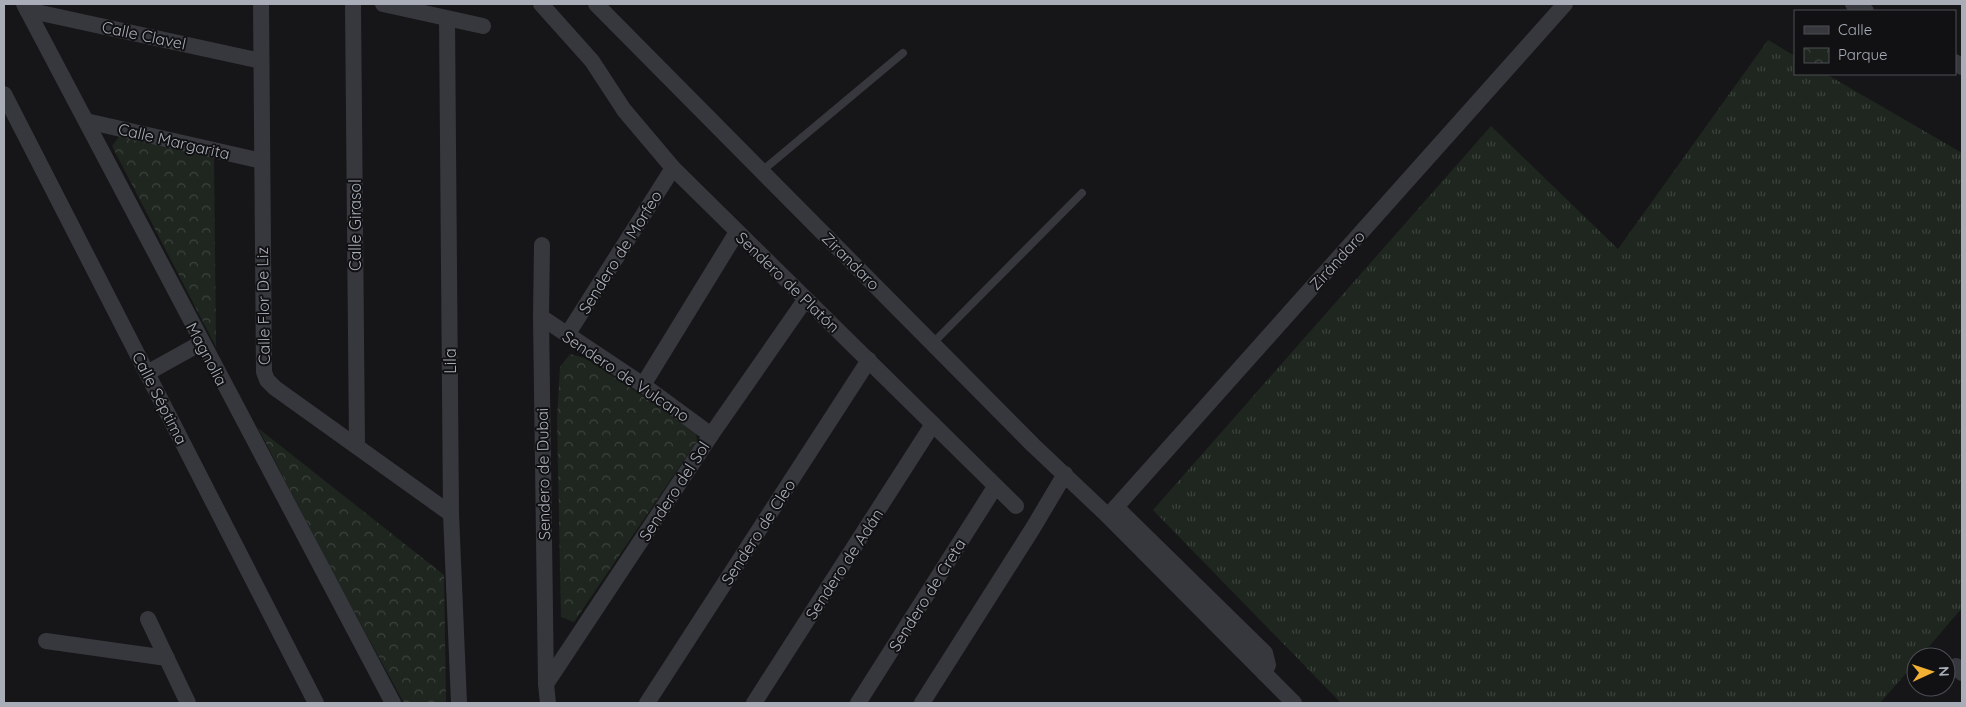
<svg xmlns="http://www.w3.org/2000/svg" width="1966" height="707" viewBox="0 0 1966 707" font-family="Quicksand,sans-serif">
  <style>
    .grass { fill: url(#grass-tufts) }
    .park { fill: url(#park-crowns) }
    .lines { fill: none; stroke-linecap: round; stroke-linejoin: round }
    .service { stroke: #37383d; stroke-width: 8 }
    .minor { stroke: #37383d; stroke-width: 16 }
    .labels { text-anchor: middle; stroke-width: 4; stroke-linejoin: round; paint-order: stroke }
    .street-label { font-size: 16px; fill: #a8adb8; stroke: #111113 }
  </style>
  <defs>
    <pattern id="grass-tufts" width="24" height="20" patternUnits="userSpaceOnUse" patternTransform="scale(1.25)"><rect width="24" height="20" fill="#1e261f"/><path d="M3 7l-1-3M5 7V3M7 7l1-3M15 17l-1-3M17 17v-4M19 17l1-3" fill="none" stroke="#3c433d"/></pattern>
    <pattern id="park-crowns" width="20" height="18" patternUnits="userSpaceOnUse" patternTransform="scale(1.25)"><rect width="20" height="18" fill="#1e261f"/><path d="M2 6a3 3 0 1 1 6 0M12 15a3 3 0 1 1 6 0" fill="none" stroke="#3c433d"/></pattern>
  </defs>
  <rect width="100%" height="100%" fill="#161618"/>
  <path class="grass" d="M1768,40L1795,56V74H1826L1962,153V608L1920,657H1916V662L1880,703H1341L1153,510L1491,126L1618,249Z"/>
  <g class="park">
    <path d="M121,134L214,158L216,347L112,146Z"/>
    <path d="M570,354L585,358L696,431L697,441L574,622L561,617L557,419L560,367Z"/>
    <path d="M258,428L444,575L446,703H404L337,581Z"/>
  </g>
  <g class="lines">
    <g class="service">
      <path d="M762,171L903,53"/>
      <path d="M933,343L1082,193"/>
    </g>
    <g class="minor">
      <path d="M24,4L393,703"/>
      <path d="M261,4L264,372L267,380L275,388L451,514"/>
      <path d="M353,4L357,446"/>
      <path d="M383,4L483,26"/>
      <path d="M541,4L592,61L624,110L673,168L1016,506"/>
      <path d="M596,4L1033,445L1108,516L1294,703"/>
      <path d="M1853,4L1866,11"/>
      <path d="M27,10L261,61"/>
      <path d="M447,19L451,514L459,703"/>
      <path d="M1955,62L1962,67"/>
      <path d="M4,94L316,703"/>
      <path d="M86,121L262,161"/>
      <path d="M542,245L541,317L546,684L548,703"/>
      <path d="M541,317L643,385L711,435"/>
      <path d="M567,335L673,168"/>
      <path d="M147,373L201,343"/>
      <path d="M643,385L737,232"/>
      <path d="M1116,507L1265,653L1268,665L1264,673"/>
      <path d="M1108,516L1565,4"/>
      <path d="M148,619L188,703"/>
      <path d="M46,641L167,658"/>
      <path d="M1956,666L1962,673"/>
      <path d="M546,684L711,435L805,300"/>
      <path d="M647,703L869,360"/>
      <path d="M754,703L933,424"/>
      <path d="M858,703L995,487"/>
      <path d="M922,703L1033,528L1065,474"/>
    </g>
  </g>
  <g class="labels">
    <g class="street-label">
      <text transform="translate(144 35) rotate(12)" y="6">Calle Clavel</text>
      <text transform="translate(174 141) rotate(13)" y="6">Calle Margarita</text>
      <text transform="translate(355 225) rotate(-90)" y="6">Calle Girasol</text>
      <text transform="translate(620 252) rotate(-58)" y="6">Sendero de Morfeo</text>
      <text transform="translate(1337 260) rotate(-48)" y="6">Zirándaro</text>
      <text transform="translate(851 261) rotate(45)" y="6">Zirandaro</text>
      <text transform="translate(788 282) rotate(44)" y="6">Sendero de Platón</text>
      <text transform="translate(263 306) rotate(-91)" y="6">Calle Flor De Liz</text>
      <text transform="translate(207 354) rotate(62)" y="6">Magnolia</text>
      <text transform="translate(450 361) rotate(-90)" y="6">Lila</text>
      <text transform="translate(626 376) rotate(34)" y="6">Sendero de Vulcano</text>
      <text transform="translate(160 398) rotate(63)" y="6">Calle Séptima</text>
      <text transform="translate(543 474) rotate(-91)" y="6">Sendero de Dubai</text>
      <text transform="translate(674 491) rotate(-57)" y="6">Sendero del Sol</text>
      <text transform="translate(758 532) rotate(-57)" y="6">Sendero de Cleo</text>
      <text transform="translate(844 564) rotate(-57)" y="6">Sendero de Adán</text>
      <text transform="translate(927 595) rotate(-58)" y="6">Sendero de Creta</text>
    </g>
  </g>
  <rect width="1966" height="707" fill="none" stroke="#a8adb8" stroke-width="10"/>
  <rect x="1794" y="10" width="162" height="65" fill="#111113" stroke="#4d4f55"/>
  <rect x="1804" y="26" width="25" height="8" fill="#37383d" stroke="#4d4f55"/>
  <text x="1838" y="35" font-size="15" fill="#a8adb8">Calle</text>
  <rect x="1804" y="48" width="25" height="15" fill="url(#park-crowns)" stroke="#4d4f55"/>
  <text x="1838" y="60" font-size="15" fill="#a8adb8">Parque</text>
  <g transform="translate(1931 672) rotate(87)"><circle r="24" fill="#111113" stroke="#4d4f55"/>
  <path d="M0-4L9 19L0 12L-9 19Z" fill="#f2b134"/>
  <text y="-8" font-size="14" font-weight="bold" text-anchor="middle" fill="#a8adb8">N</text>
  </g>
</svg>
